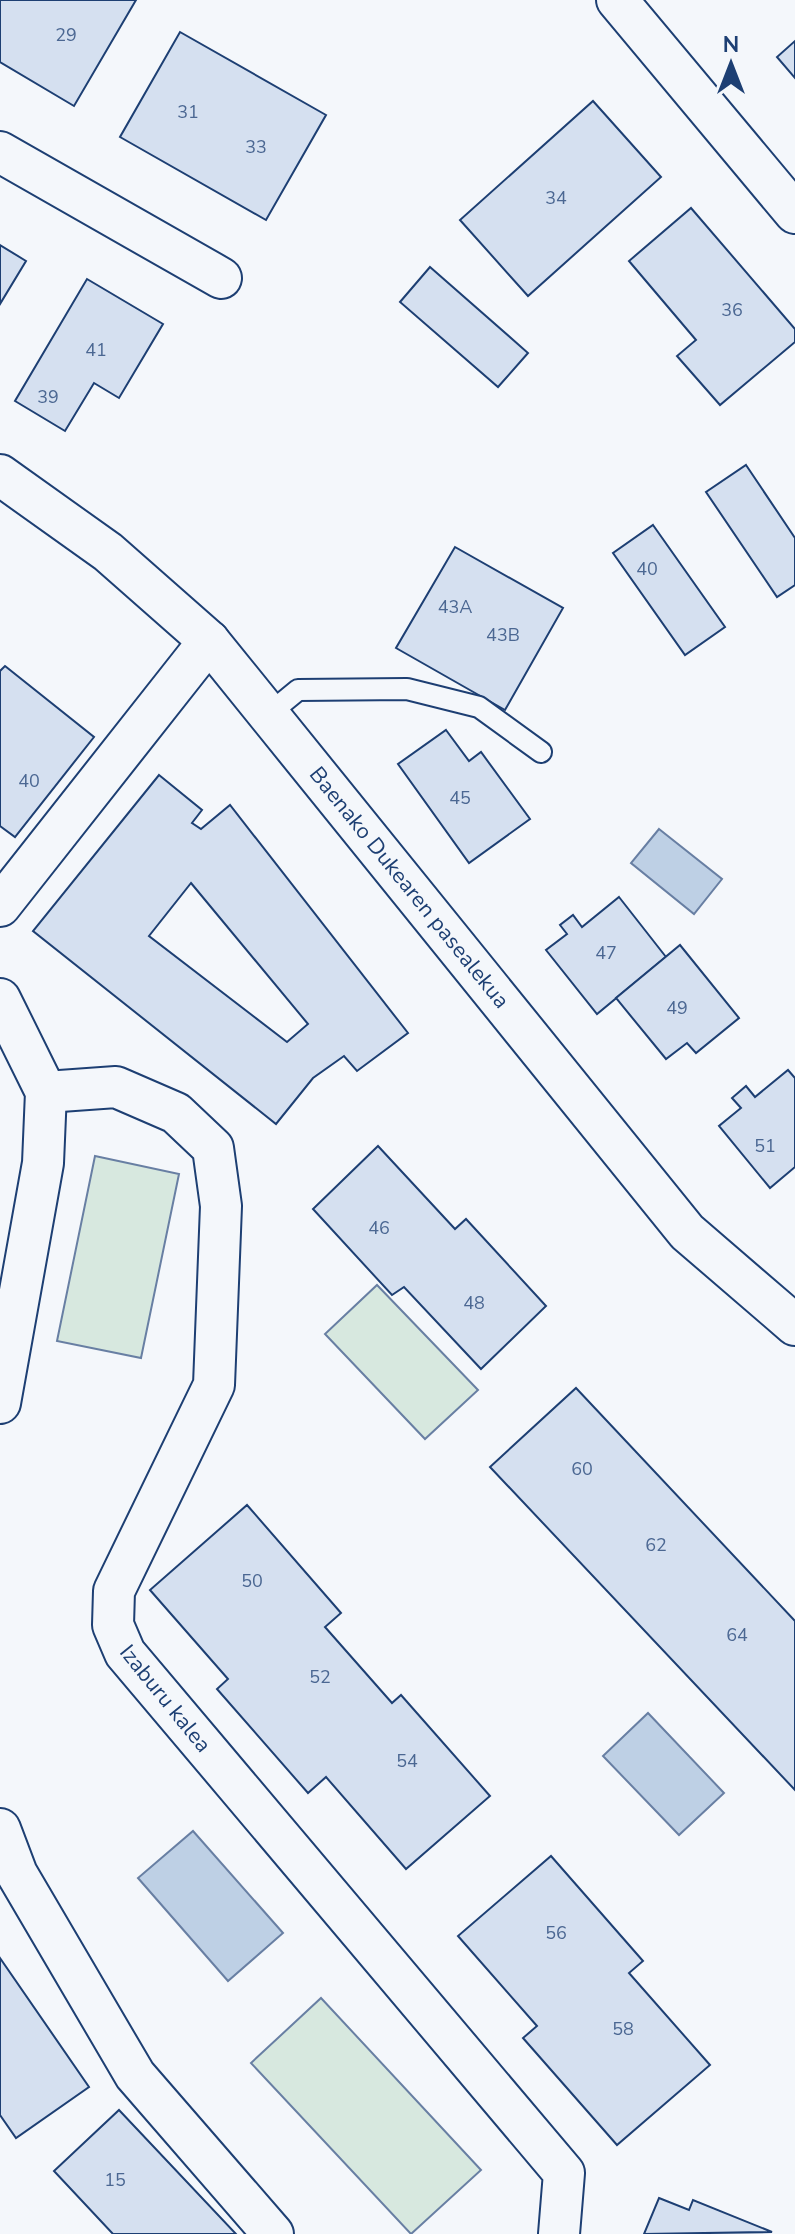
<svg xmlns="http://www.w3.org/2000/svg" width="795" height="2234" viewBox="0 0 795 2234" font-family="'Nunito Sans',sans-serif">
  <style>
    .green { fill: #d7e8df; stroke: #687fa3; stroke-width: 2 }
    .water { fill: #bed0e5; stroke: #687fa3; stroke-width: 2 }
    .building { fill: #d5e0f0; stroke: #1d3f73; stroke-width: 2; fill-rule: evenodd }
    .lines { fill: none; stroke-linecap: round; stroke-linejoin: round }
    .service-casing { stroke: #1d3f73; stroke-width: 24 }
    .minor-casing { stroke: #1d3f73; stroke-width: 44 }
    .service { stroke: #f4f7fb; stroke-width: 20 }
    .minor { stroke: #f4f7fb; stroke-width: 40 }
    .labels { text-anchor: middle; stroke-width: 6; stroke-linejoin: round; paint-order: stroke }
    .number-label { font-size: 18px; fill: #4b6792 }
    .street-label { font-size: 22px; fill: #1d3f73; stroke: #f4f7fb }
  </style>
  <rect width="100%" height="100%" fill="#f4f7fb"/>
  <g class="green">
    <path d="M95,1156L179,1174L141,1358L57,1341Z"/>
    <path d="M377,1285L478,1390L425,1439L325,1334Z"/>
    <path d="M321,1998L481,2170L411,2234L251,2063Z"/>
  </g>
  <g class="water">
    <path d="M659,829L722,879L694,914L631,863Z"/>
    <path d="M648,1713L724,1793L679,1835L603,1756Z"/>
    <path d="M193,1831L283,1933L228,1981L138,1878Z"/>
  </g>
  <g class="building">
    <path d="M0,0H136L74,106L0,62Z"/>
    <path d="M180,32L326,115L266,220L120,137Z"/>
    <path d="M795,41V78L777,57Z"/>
    <path d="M593,101L661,177L528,296L460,220Z"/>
    <path d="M691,208L795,329V342L720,405L677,356L696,340L629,261Z"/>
    <path d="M0,245L26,261L0,304Z"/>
    <path d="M430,267L528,353L498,387L400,302Z"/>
    <path d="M87,279L163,324L119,398L94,383L65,431L15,401Z"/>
    <path d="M746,465L795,538V585L777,597L706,492Z"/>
    <path d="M653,525L725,627L685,655L613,553Z"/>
    <path d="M455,547L563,608L505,710L396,648Z"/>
    <path d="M5,666L94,737L15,837L0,826V671Z"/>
    <path d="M446,730L469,761L481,752L530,819L469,863L398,764Z"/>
    <path d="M159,775L202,810L192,823L201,829L230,805L408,1033L357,1071L344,1056L313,1078L276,1124L33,931ZM191,883L308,1024L287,1042L149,936Z"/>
    <path d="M619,897L666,957L597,1014L546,950L567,934L560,925L573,915L582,927Z"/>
    <path d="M680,945L739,1018L696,1053L687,1043L666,1059L616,998Z"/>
    <path d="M788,1070L795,1078V1167L770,1188L719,1126L741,1108L732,1098L746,1086L755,1097Z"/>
    <path d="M378,1146L455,1229L466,1219L546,1306L481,1369L404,1287L392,1295L313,1209Z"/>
    <path d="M576,1388L795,1621V1790L490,1467Z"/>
    <path d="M247,1505L341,1613L325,1627L392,1703L401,1695L490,1796L406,1869L326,1777L308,1793L217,1689L228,1679L150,1590Z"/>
    <path d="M551,1856L643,1961L629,1973L710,2065L617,2145L523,2038L537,2026L458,1936Z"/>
    <path d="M0,1958L89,2087L16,2138L0,2115Z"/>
    <path d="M119,2110L236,2234H113L54,2171Z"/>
    <path d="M659,2198L689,2210L693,2200L772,2232L644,2234Z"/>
  </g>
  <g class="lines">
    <g class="service-casing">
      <path id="service" d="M270,713L298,690L407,689L479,707L541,752"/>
    </g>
    <g class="minor-casing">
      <g id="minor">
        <path d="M617,0L795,213"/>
        <path d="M0,152L221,278"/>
        <path d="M0,475L108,552L209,641L687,1232L795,1325"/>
        <path d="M0,906L209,641"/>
        <path d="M0,999L46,1092L43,1163L0,1403"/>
        <path d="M46,1092L116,1087L176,1113L213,1148L221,1206L214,1385L114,1591L113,1625L125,1653L564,2173L559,2234"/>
        <path d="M0,1829L17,1874L135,2075L273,2234"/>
      </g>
    </g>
    <use href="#service" class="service"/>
    <use href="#minor" class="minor"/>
  </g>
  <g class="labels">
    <g class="number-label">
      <text x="66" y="41">29</text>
      <text x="188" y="118">31</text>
      <text x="256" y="153">33</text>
      <text x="556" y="204">34</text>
      <text x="732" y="316">36</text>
      <text x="96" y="356">41</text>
      <text x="48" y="403">39</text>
      <text x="647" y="575">40</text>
      <text x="455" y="613">43A</text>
      <text x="503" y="641">43B</text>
      <text x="29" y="787">40</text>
      <text x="460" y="804">45</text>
      <text x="606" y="959">47</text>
      <text x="677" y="1014">49</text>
      <text x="765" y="1152">51</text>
      <text x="379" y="1234">46</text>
      <text x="474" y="1309">48</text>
      <text x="582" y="1475">60</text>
      <text x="656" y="1551">62</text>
      <text x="252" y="1587">50</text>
      <text x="737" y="1641">64</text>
      <text x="320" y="1683">52</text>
      <text x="407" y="1767">54</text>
      <text x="556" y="1939">56</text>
      <text x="623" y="2035">58</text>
      <text x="115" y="2186">15</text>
    </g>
    <g class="street-label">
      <text transform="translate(410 887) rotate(51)" y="8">Baenako Dukearen pasealekua</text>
      <text transform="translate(166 1698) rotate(51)" y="8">Izaburu kalea</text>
    </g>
  </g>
  <g transform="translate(731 64)" stroke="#f4f7fb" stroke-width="6" paint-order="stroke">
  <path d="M0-6L14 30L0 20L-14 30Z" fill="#1d3f73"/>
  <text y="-12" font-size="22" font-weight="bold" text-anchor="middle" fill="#1d3f73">N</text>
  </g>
</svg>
